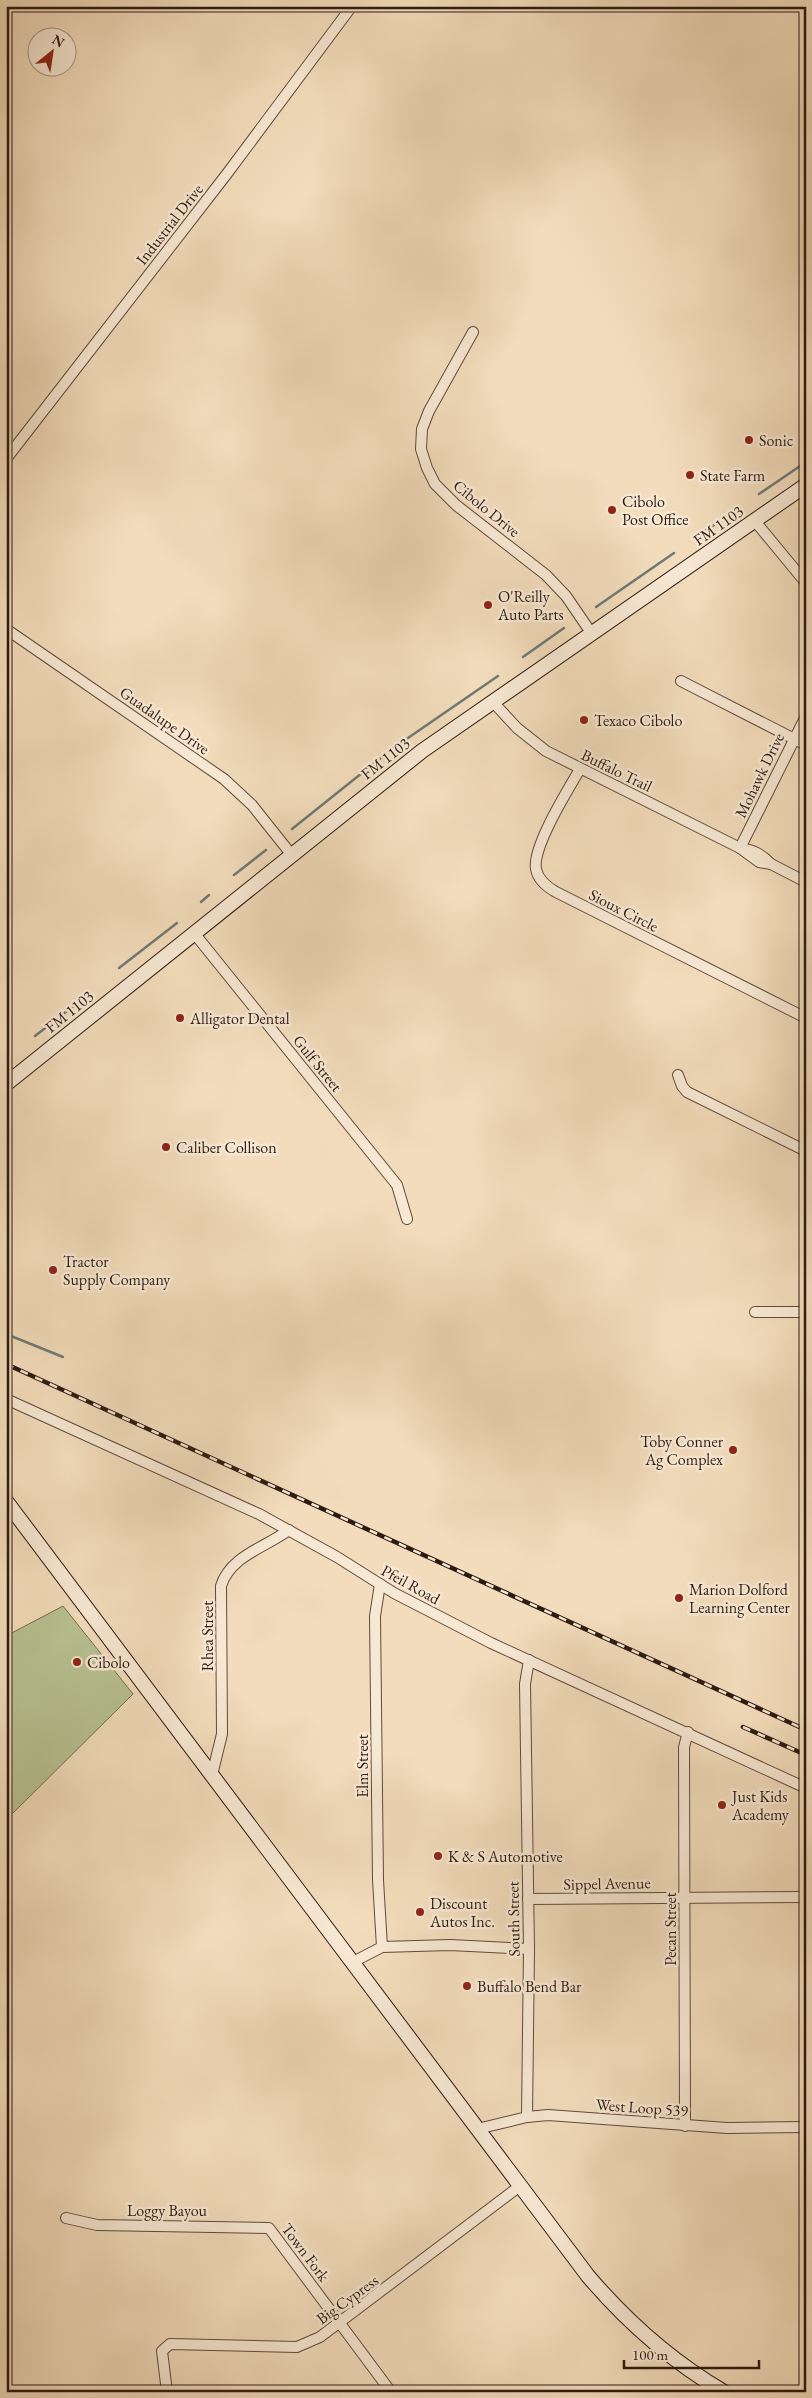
<svg xmlns="http://www.w3.org/2000/svg" width="812" height="2398" viewBox="0 0 812 2398" font-family="'EB Garamond',serif">
  <style>
    .green { fill: #b7c192; stroke: #726e52 }
    .lines { fill: none; stroke-linecap: round; stroke-linejoin: round }
    .stream { stroke: #707a76; stroke-width: 2.5 }
    .minor-casing { stroke: #5e4b3c; stroke-width: 12 }
    .secondary-casing { stroke: #2d1b12; stroke-width: 16 }
    .minor { stroke: #f7e8d3; stroke-width: 10 }
    .secondary { stroke: #f7e8d3; stroke-width: 14 }
    .rail-casing { stroke: #2d1b12; stroke-width: 4.5 }
    .rail { stroke: #f7e8d3; stroke-width: 2.5; stroke-dasharray: 8; stroke-linecap: butt }
    .poi-dot { fill: #8f2418; stroke: #f7e8d3; stroke-width: 2 }
    .labels { text-anchor: middle; stroke-width: 5; stroke-linejoin: round; paint-order: stroke }
    .street-label { font-size: 16px; fill: #2d1b12; stroke: #f7e8d3 }
    .poi-label { font-size: 16px; fill: #2d1b12; stroke: #f7e8d3; text-anchor: start }
  </style>
  <rect width="100%" height="100%" fill="#f2dcbb"/>
  <filter id="stains"><feTurbulence type="fractalNoise" baseFrequency=".004" numOctaves="4"/><feColorMatrix values="0 0 0 0 .2 0 0 0 0 .09 0 0 0 0 .02 0 0 0 .5 -.17"/></filter>
  <radialGradient id="worn" r=".72"><stop offset=".6" stop-color="#630" stop-opacity="0"/><stop offset="1" stop-color="#630" stop-opacity=".3"/></radialGradient>
  <path class="green" d="M63,1606L133,1694L6,1820V1636Z"/>
  <g class="lines">
    <g class="stream">
      <path d="M759,494L806,462"/>
      <path d="M699,535L726,517"/>
      <path d="M596,607L674,553"/>
      <path d="M523,657L564,628"/>
      <path d="M292,829L392,749L498,676"/>
      <path d="M234,875L266,850"/>
      <path d="M201,902L209,895"/>
      <path d="M119,968L177,923"/>
      <path d="M35,1036L81,1000"/>
      <path d="M6,1059L9,1057"/>
      <path d="M6,1334L63,1357"/>
    </g>
    <g class="minor-casing">
      <g id="minor">
        <path d="M473,332L429,411L422,429L421,449L427,468L435,484L456,505L546,575L566,596L592,634"/>
        <path d="M6,459L226,175L352,6"/>
        <path d="M754,520L806,583"/>
        <path d="M6,629L224,779L252,805L291,854"/>
        <path d="M681,681L806,745"/>
        <path d="M493,702L517,728L546,751L740,848L759,862L771,864L806,882"/>
        <path d="M580,769C568,790 532,847 536,869C538,880 547,887 556,892L806,1018"/>
        <path d="M740,848L806,716"/>
        <path d="M740,848C754,850 761,854 771,864"/>
        <path d="M194,933L397,1185L407,1219"/>
        <path d="M678,1075L682,1086L687,1092L806,1151"/>
        <path d="M755,1312H806"/>
        <path d="M6,1399L259,1514L337,1557L394,1593L491,1643L806,1788"/>
        <path d="M380,1584L375,1616L378,1880L382,1947"/>
        <path d="M212,1775L222,1734L221,1586C230,1556 266,1547 289,1530"/>
        <path d="M528,1899L806,1897"/>
        <path d="M351,1963L382,1947L450,1945L529,1949"/>
        <path d="M527,2117L529,1949L525,1684L529,1660"/>
        <path d="M685,2126L684,1747L688,1732"/>
        <path d="M477,2129L527,2117L548,2115L727,2128L806,2127"/>
        <path d="M66,2218L97,2225L269,2228L391,2392"/>
        <path d="M167,2392L162,2351L170,2344L297,2347L320,2337L520,2186"/>
      </g>
    </g>
    <g class="secondary-casing">
      <g id="secondary">
        <path d="M6,1084L422,751L806,485"/>
        <path d="M6,1501L588,2276C628,2323 671,2361 724,2392"/>
      </g>
    </g>
    <use href="#minor" class="minor"/>
    <use href="#secondary" class="secondary"/>
    <g class="rail-casing">
      <g id="rail">
        <path d="M6,1364L806,1730"/>
        <path d="M743,1727L806,1755"/>
      </g>
    </g>
    <use href="#rail" class="rail"/>
  </g>
  <g class="poi-dot">
    <circle cx="749" cy="440" r="5"/>
    <circle cx="690" cy="475" r="5"/>
    <circle cx="612" cy="510" r="5"/>
    <circle cx="488" cy="605" r="5"/>
    <circle cx="584" cy="720" r="5"/>
    <circle cx="180" cy="1018" r="5"/>
    <circle cx="166" cy="1147" r="5"/>
    <circle cx="53" cy="1270" r="5"/>
    <circle cx="733" cy="1450" r="5"/>
    <circle cx="679" cy="1598" r="5"/>
    <circle cx="77" cy="1662" r="5"/>
    <circle cx="722" cy="1805" r="5"/>
    <circle cx="438" cy="1856" r="5"/>
    <circle cx="420" cy="1912" r="5"/>
    <circle cx="467" cy="1986" r="5"/>
  </g>
  <g class="labels">
    <g class="street-label">
      <text transform="translate(169 224) rotate(-52)" y="6">Industrial Drive</text>
      <text transform="translate(487 508) rotate(39)" y="6">Cibolo Drive</text>
      <text transform="translate(718 525) rotate(-35)" y="6">FM 1103</text>
      <text transform="translate(165 720) rotate(35)" y="6">Guadalupe Drive</text>
      <text transform="translate(385 758) rotate(-38)" y="6">FM 1103</text>
      <text transform="translate(617 770) rotate(26)" y="6">Buffalo Trail</text>
      <text transform="translate(759 775) rotate(-64)" y="6">Mohawk Drive</text>
      <text transform="translate(624 910) rotate(27)" y="6">Sioux Circle</text>
      <text transform="translate(69 1011) rotate(-39)" y="6">FM 1103</text>
      <text transform="translate(318 1063) rotate(51)" y="6">Gulf Street</text>
      <text transform="translate(411 1584) rotate(29)" y="6">Pfeil Road</text>
      <text transform="translate(207 1636) rotate(-90)" y="6">Rhea Street</text>
      <text transform="translate(362 1766) rotate(-90)" y="6">Elm Street</text>
      <text transform="translate(607 1883) rotate(-1)" y="6">Sippel Avenue</text>
      <text transform="translate(513 1919) rotate(-91)" y="6">South Street</text>
      <text transform="translate(670 1929) rotate(-90)" y="6">Pecan Street</text>
      <text transform="translate(642 2107) rotate(4)" y="6">West Loop 539</text>
      <text x="167" y="2216">Loggy Bayou</text>
      <text transform="translate(306 2252) rotate(53)" y="6">Town Fork</text>
      <text transform="translate(347 2299) rotate(-36)" y="6">Big Cypress</text>
    </g>
    <g class="poi-label">
      <text x="759" y="446">Sonic</text>
      <text x="700" y="481">State Farm</text>
      <text x="622" y="507">Cibolo<tspan x="622" dy="18">Post Office</tspan></text>
      <text x="498" y="602">O'Reilly<tspan x="498" dy="18">Auto Parts</tspan></text>
      <text x="594" y="726">Texaco Cibolo</text>
      <text x="190" y="1024">Alligator Dental</text>
      <text x="176" y="1153">Caliber Collison</text>
      <text x="63" y="1267">Tractor<tspan x="63" dy="18">Supply Company</tspan></text>
      <text x="723" y="1447" text-anchor="end">Toby Conner<tspan x="723" dy="18">Ag Complex</tspan></text>
      <text x="689" y="1595">Marion Dolford<tspan x="689" dy="18">Learning Center</tspan></text>
      <text x="87" y="1668">Cibolo</text>
      <text x="732" y="1802">Just Kids<tspan x="732" dy="18">Academy</tspan></text>
      <text x="448" y="1862">K &amp; S Automotive</text>
      <text x="430" y="1909">Discount<tspan x="430" dy="18">Autos Inc.</tspan></text>
      <text x="477" y="1992">Buffalo Bend Bar</text>
    </g>
  </g>
  <rect width="812" height="2398" fill="none" stroke="#f2dcbb" stroke-width="25"/>
  <rect x="8" y="8" width="797" height="2383" fill="none" stroke="#2d1b12" stroke-width="2.5"/>
  <rect x="12" y="12" width="787" height="2373" fill="none" stroke="#2d1b12"/>
  <g transform="translate(52 52) rotate(30)"><circle r="24" fill="#f7e8d3" stroke="#a69686"/>
  <path d="M0-4L9 19L0 12L-9 19Z" fill="#8f2418"/>
  <text y="-8" font-size="14" font-weight="bold" text-anchor="middle" fill="#2d1b12">N</text>
  </g>
  <path d="M624 2360v8h135v-8" fill="none" stroke="#2d1b12" stroke-width="2.5"/>
  <text x="632" y="2360" font-size="15" fill="#2d1b12" stroke="#f7e8d3" stroke-width="4" paint-order="stroke">100 m</text>
  <rect width="100%" height="100%" filter="url(#stains)"/>
  <rect width="100%" height="100%" fill="url(#worn)"/>
</svg>
